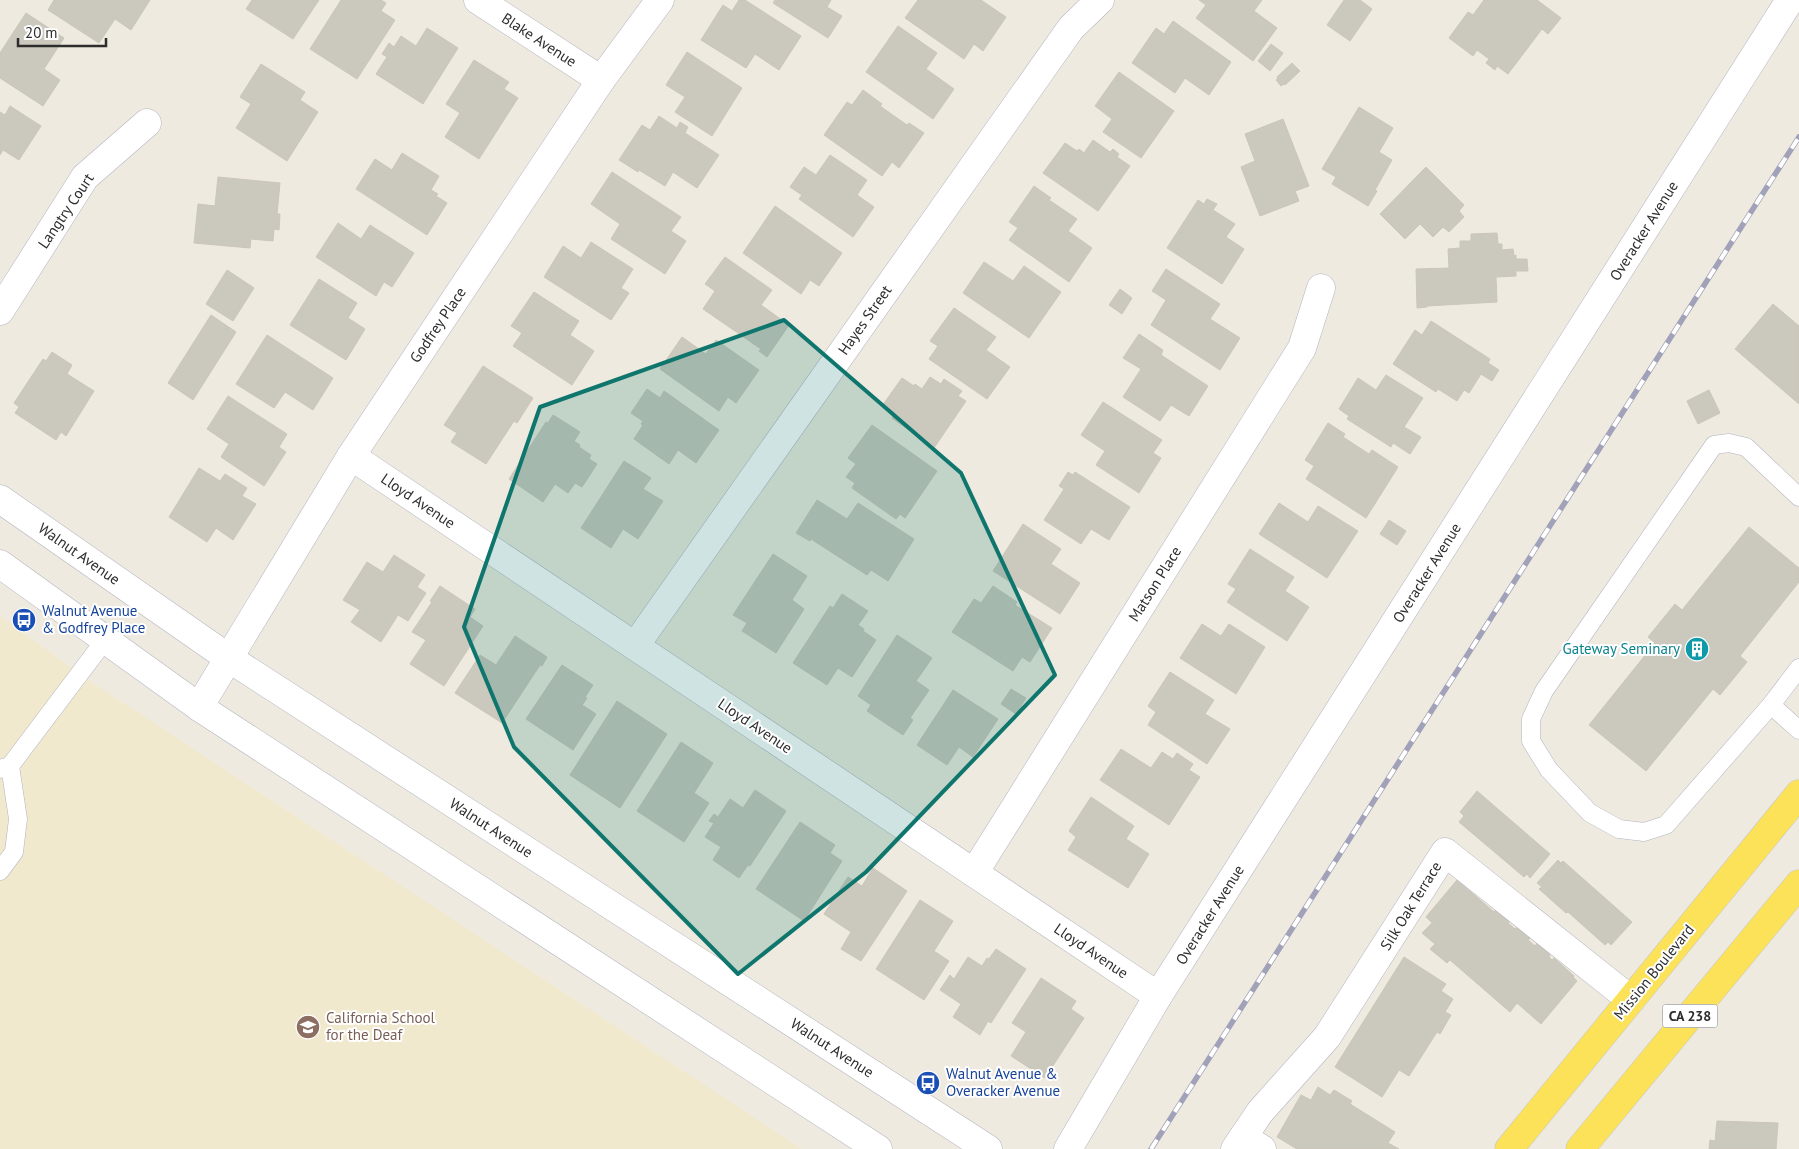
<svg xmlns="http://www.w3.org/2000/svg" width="1799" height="1149" viewBox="0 0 1799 1149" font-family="'PT Sans',sans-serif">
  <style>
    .education { fill: #f1e9ce }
    .building { fill: #cbc8bd; stroke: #cbc6b8 }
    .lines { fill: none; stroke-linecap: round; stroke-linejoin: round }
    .service-casing { stroke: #b3b4c1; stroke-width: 19 }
    .minor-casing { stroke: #b3b4c1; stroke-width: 29 }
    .secondary-casing { stroke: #b3b4c1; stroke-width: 29 }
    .primary-casing { stroke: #c8c8c8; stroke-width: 29 }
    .service { stroke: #fff; stroke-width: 18 }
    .minor { stroke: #fff; stroke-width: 28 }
    .secondary { stroke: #fff; stroke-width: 28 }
    .primary { stroke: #fbe259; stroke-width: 28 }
    .rail-casing { stroke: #a1a2b9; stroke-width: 5.5 }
    .rail { stroke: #fff; stroke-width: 4; stroke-dasharray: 11; stroke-linecap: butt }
    .marked { fill: #0f766e; fill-opacity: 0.2; stroke: #0f766e; stroke-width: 4; stroke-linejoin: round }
    .labels { text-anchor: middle; stroke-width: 4; stroke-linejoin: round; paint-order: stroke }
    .shield { fill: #fff; stroke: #6c6c6c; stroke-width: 1 }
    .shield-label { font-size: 14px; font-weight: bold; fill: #2d2d2d }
    .street-label { font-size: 15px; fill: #2d2d2d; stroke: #fff }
    .transit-label { font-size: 15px; fill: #164399; stroke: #fff; text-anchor: start }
    .culture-label { font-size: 15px; fill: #0d838f; stroke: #fff; text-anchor: end }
    .education-label { font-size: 15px; fill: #785e54; stroke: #fff; text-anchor: start }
  </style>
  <rect width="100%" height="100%" fill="#efeadf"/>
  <path class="education" d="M0,616L90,681L802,1149H0Z"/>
  <g class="building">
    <path d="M54,0H150L131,30L115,19L99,43L48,10Z"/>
    <path d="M252,0H319L293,39L246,9Z"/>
    <path d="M341,0H381L386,3L381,11L395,20L357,79L310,49Z"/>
    <path d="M739,0H745L801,36L779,70L755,54L746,68L701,40L723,5L732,11Z"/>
    <path d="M775,0H831L827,7L842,16L828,38L773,3Z"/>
    <path d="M918,0H981L1006,17L983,51L974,44L964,59L905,18Z"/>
    <path d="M1199,0H1262L1254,11L1277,28L1253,61L1196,18L1206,5Z"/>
    <path d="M1344,0H1360L1372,9L1350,41L1327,25Z"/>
    <path d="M1484,0H1537L1561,18L1548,34L1542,29L1508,74L1497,66L1495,70L1486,63L1489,59L1477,50L1473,56L1449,38L1468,12L1473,15Z"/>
    <path d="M26,13L64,38L44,69L60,80L43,106L0,78V53Z"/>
    <path d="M1173,21L1231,62L1209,95L1185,78L1175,93L1132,63L1156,28L1164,34Z"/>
    <path d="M898,26L937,53L926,69L954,89L933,119L866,72Z"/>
    <path d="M427,28L458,48L423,104L376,74L387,57L382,54L389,43L394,47L401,36L416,46Z"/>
    <path d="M1271,44L1283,53L1270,71L1258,61Z"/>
    <path d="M687,52L742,88L712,136L675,112L685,97L666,85Z"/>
    <path d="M474,60L509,82L504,89L518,98L479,159L445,137L460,113L446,104Z"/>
    <path d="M1292,63L1300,71L1285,85L1284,84L1281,86L1276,80L1278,78L1277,77Z"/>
    <path d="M261,64L305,92L300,100L318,112L287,161L236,128L251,104L240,97Z"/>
    <path d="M1119,72L1174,111L1141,158L1103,132L1112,119L1095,106Z"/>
    <path d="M863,90L882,104L880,106L907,125L909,123L924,133L899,168L892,162L882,176L824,135L847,102L852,105Z"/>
    <path d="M10,106L41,126L19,160L3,150L0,155V112L5,115Z"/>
    <path d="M1359,107L1393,128L1379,152L1392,160L1375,190L1377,191L1368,206L1332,184L1336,177L1322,169Z"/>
    <path d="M659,116L677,128L680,122L688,127L685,133L719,155L697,188L673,172L665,186L639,170L638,172L619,160L642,125L650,130Z"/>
    <path d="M1283,119L1309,186L1295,191L1299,201L1260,216L1241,167L1255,161L1245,134Z"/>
    <path d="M1093,140L1110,152L1113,149L1119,154L1117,157L1130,166L1098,211L1043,173L1065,143L1077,151L1079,149L1084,153Z"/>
    <path d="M402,153L439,176L431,190L438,194L436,196L447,203L427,235L356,189L375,159L392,170Z"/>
    <path d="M830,155L867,180L857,195L874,207L853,237L799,199L802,195L790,187L804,167L816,175Z"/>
    <path d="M1426,167L1464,205L1459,211L1464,217L1449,232L1443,227L1433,237L1420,224L1405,239L1380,214Z"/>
    <path d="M612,172L681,217L671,231L686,241L665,274L611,239L620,224L591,204Z"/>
    <path d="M218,177L280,183L277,214H280L279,230L274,229L273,241L251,239L250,248L194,243L198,204L215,206Z"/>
    <path d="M1034,186L1051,198L1049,200L1077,219L1068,231L1092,248L1069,282L1009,240L1018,228L1009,222Z"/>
    <path d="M1207,199L1217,204L1213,210L1235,224L1226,237L1244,249L1222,284L1167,248L1198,200L1204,204Z"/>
    <path d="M775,206L842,253L819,286L810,280L801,294L743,253Z"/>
    <path d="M338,223L361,239L370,225L414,253L392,287L384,282L376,296L316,257Z"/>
    <path d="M1497,233L1498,244H1502V250L1513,249L1514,256L1516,255V259H1527L1528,271H1516V276L1496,277L1497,302L1427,306V307L1417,308L1416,269L1449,268L1448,249L1460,248V241H1471V234Z"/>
    <path d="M591,242L633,269L621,288L629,293L611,320L544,277L563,246L581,258Z"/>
    <path d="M725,257L772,290L761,305L789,325L767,357L759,351L761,349L703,309L715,291L705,284Z"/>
    <path d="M984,262L1013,281L1024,266L1061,292L1029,338L963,293Z"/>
    <path d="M1166,269L1220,304L1210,319L1240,338L1220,370L1151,325L1166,300L1152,291Z"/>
    <path d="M227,270L254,288L233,321L206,304Z"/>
    <path d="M319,279L357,303L348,318L365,329L346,360L290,325Z"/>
    <path d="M1120,289L1132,298L1122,314L1109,305Z"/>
    <path d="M534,292L579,321L570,335L594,351L572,385L513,346L522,333L511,326Z"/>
    <path d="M1773,304L1799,326V404L1735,349Z"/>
    <path d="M954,308L996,337L986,350L1010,367L987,399L929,359L938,346L930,341Z"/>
    <path d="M211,315L236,332L193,400L168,383Z"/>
    <path d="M1431,321L1490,359L1488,363L1499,370L1492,381L1481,374L1469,393L1464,390L1457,401L1438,389L1436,392L1393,364L1415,330L1422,335Z"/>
    <path d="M1139,334L1163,350L1161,355L1208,386L1189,416L1171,405L1160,421L1123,397L1141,369L1123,358Z"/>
    <path d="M267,335L333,378L313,410L285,392L274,408L236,384Z"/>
    <path d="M682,337L706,354L716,340L759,370L736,403L728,397L719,411L660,369Z"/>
    <path d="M52,352L72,365L67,374L94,391L66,436L61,432L56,440L15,413L19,407L14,403L43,359L46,361Z"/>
    <path d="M483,366L533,398L517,423L514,421L486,464L451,442L457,433L444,425Z"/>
    <path d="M1386,375L1423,398L1404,427L1421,437L1410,454L1393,443L1391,447L1347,419L1349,416L1339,409L1358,378L1376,390Z"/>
    <path d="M930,377L941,384L944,379L962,391L958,396L966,401L934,448L892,418L894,414L882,406L902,378L914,386L915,384L922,389Z"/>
    <path d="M647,389L660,398L664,391L719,430L696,463L678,450L669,464L634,439L643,425L641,424L643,421L631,413Z"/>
    <path d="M1709,390L1720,413L1698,424L1687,401Z"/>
    <path d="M228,396L287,434L279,447L286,452L264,486L221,457L229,444L207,429Z"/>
    <path d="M1103,402L1162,440L1153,453L1161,458L1139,493L1096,465L1105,451L1081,435Z"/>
    <path d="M553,415L580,432L574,441L580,445L579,447L591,455L589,459L597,464L582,487L575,483L568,493L555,484L543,502L509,479L546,422L548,423Z"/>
    <path d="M1328,423L1345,434L1343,437L1369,454L1372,450L1398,467L1366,518L1306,479L1314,466L1305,460Z"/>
    <path d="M872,425L937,471L905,518L900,514L896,519L852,488L855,483L846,477L856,464L848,458Z"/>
    <path d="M624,461L651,478L643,489L663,501L638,539L623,529L611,548L581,528Z"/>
    <path d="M199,468L220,481L225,474L247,488L242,496L256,504L233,540L216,528L207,542L169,517Z"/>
    <path d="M1068,472L1073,475L1075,472L1130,507L1109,540L1091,529L1081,544L1044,520L1064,489L1059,486Z"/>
    <path d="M817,500L847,519L858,503L914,539L888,581L871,570L867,575L811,539L810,541L796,533Z"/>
    <path d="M1279,503L1308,522L1318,506L1358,531L1327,578L1259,534Z"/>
    <path d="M1389,520L1406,531L1397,545L1380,534Z"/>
    <path d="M1023,524L1061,549L1051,564L1080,583L1060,614L993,571Z"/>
    <path d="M1749,527L1799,568V582L1740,656L1747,662L1720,695L1713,689L1646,771L1589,725L1655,643L1648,637L1675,604L1682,610Z"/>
    <path d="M1250,549L1294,577L1285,591L1309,607L1287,641L1227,602L1236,589L1228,584Z"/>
    <path d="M773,554L807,576L792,600L804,609L776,653L742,631L747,623L733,615Z"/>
    <path d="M394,555L425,575L417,587L426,593L408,621L398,615L381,642L351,622L360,610L343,600L367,562L383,572Z"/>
    <path d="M440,586L475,609L470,617L483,626L444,686L410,664L426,640L412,632L432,602L430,601Z"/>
    <path d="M993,586L1017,602L1015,605L1052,628L1030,662L1022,657L1013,671L952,632L974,599L981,603Z"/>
    <path d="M842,594L868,611L858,625L864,629L863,631L876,640L852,677L838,668L827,685L793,663L830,606L833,608Z"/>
    <path d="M1202,624L1221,636L1229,624L1265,647L1236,694L1180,658Z"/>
    <path d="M897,635L932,658L916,681L929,690L910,718L913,720L903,735L867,711L871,705L858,696Z"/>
    <path d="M515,636L547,657L542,666L540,665L502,723L455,693L480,655L496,665Z"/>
    <path d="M562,665L593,685L585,697L587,698L582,705L596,714L573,750L526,719Z"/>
    <path d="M1170,672L1214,700L1205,714L1230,729L1207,764L1148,725L1156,712L1148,706Z"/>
    <path d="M1011,689L1026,698L1016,714L1001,704Z"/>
    <path d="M953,690L998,719L973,757L959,747L947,765L917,745Z"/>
    <path d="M617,701L667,734L620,808L570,775Z"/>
    <path d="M681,742L713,763L694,793L709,803L684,842L637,811Z"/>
    <path d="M1121,749L1151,768L1162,752L1173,759L1177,753L1193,764L1189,770L1200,777L1169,825L1100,780Z"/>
    <path d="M755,790L786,811L750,866L748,865L739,878L713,860L721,847L705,837L714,823L709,821L714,814L718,817L730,799L743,808Z"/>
    <path d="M1477,791L1550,854L1530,878L1527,874L1524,877L1459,822L1464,816L1460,812Z"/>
    <path d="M1091,797L1134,826L1126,839L1149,854L1128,888L1068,850L1076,837L1069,831Z"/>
    <path d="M800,822L835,845L830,853L842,861L804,921L756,889Z"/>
    <path d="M1558,860L1561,863L1563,861L1632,922L1611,945L1608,942L1605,945L1568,912L1566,913L1539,889L1542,887L1537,883Z"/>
    <path d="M873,868L907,891L861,961L841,949L851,932L824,914L848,877L862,886Z"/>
    <path d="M1457,880L1494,912L1496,909L1510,921L1508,923L1515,929L1517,927L1530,938L1528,940L1535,946L1537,943L1550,955L1549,957L1552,960L1554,958L1574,976L1573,977L1577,981L1541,1024L1517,1003L1510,1012L1450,960L1447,963L1430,949L1435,944L1422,933L1432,923L1426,917Z"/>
    <path d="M920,900L953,921L934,951L949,961L924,1000L876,969Z"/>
    <path d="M996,949L1026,969L991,1023L988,1021L980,1035L953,1017L961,1004L940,990L950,975L954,979L968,957L982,966L987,958L989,959Z"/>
    <path d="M1404,957L1446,984L1441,991L1453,999L1445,1012L1451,1015L1440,1034L1437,1032L1409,1076L1399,1070L1382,1097L1335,1067Z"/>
    <path d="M1041,978L1076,1001L1071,1009L1084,1018L1045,1078L1011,1056L1026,1032L1012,1023Z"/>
    <path d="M1318,1087L1330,1095L1334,1090L1352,1101L1350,1104L1395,1132L1388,1143L1399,1149H1297L1277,1137L1301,1095L1311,1100Z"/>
    <path d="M1717,1121L1778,1123L1776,1149H1709L1710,1140L1715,1141Z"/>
  </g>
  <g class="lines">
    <g class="service-casing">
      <g id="service">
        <path d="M1799,497L1746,447L1729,443L1714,445L1544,691L1531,719V741L1549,770L1590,813L1619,829L1644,832L1666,825L1771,705L1799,668"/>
        <path d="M1771,705L1799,730"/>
        <path d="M0,769L10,766L105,640"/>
        <path d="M0,871L14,852L18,819L10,766"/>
      </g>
    </g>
    <g class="minor-casing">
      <g id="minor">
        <path d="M478,0L601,80"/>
        <path d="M0,311L85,177L147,123"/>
        <path d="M351,456L1158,996"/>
        <path d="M635,646L1071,28L1100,0"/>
        <path d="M199,707L351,456L601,80L660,0"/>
        <path d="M974,873L1302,348L1321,288"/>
        <path d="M1243,1137L1262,1149"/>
        <path d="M1068,1149L1158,996L1790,0"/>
        <path d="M1235,1149L1260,1112L1327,1037L1445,852L1631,1000"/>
      </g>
    </g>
    <g class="secondary-casing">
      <g id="secondary">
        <path d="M0,499L230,659L988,1149"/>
        <path d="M0,564L199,707L878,1149"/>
      </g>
    </g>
    <g class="primary-casing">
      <g id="primary">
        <path d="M1509,1149L1799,794"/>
        <path d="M1580,1149L1799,884"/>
      </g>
    </g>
    <use href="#service" class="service"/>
    <use href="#minor" class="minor"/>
    <use href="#secondary" class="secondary"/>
    <use href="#primary" class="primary"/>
    <g class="rail-casing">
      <path id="rail" d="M1151,1149L1799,137"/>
    </g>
    <use href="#rail" class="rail"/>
  </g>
  <path class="marked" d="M784,320L961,473L1055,675L866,872L738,974L514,747L464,627L540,407Z"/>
  <defs>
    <g id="bus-disc" transform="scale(1.25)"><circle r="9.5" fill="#1a4fb4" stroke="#fff"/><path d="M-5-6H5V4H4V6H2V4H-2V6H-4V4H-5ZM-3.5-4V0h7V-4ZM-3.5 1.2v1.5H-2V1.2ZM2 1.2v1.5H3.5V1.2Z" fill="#fff"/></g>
    <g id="building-disc" transform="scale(1.25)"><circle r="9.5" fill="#0f9aa8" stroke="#fff"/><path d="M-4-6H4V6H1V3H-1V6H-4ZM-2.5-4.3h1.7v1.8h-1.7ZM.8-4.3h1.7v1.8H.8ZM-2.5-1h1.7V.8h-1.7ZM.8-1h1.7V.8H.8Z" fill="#fff"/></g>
    <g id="school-disc" transform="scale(1.25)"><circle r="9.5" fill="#8d6e63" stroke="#fff"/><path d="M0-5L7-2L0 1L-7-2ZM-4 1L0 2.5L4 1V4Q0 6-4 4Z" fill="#fff"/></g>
  </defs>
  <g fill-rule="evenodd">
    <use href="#bus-disc" x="24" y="620"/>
    <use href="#building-disc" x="1697" y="649"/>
    <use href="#school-disc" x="308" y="1027"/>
    <use href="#bus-disc" x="928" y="1083"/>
  </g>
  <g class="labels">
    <rect class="shield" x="1662.5" y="1004.5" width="55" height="23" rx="4"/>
    <g class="shield-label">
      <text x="1690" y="1021">CA 238</text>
    </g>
    <g class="street-label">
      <text transform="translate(539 40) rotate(33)" y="5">Blake Avenue</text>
      <text transform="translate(66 211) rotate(-56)" y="5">Langtry Court</text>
      <text transform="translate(1644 231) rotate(-58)" y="5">Overacker Avenue</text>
      <text transform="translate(865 320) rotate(-55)" y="5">Hayes Street</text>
      <text transform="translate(438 325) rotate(-56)" y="5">Godfrey Place</text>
      <text transform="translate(418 501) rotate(34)" y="5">Lloyd Avenue</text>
      <text transform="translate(79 554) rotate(35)" y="5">Walnut Avenue</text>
      <text transform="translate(1427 573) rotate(-58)" y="5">Overacker Avenue</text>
      <text transform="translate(1155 584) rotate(-58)" y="5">Matson Place</text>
      <text transform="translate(755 726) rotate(34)" y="5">Lloyd Avenue</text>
      <text transform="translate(491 828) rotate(33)" y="5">Walnut Avenue</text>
      <text transform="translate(1411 906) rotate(-58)" y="5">Silk Oak Terrace</text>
      <text transform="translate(1210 915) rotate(-58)" y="5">Overacker Avenue</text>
      <text transform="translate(1091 951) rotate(34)" y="5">Lloyd Avenue</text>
      <text transform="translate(1654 972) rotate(-51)" y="5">Mission Boulevard</text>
      <text transform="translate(832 1048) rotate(33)" y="5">Walnut Avenue</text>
    </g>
    <g class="transit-label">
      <text x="42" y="616">Walnut Avenue<tspan x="42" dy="17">&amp; Godfrey Place</tspan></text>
      <text x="946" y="1079">Walnut Avenue &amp;<tspan x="946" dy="17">Overacker Avenue</tspan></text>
    </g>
    <g class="culture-label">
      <text x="1680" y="654">Gateway Seminary</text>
    </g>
    <g class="education-label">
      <text x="326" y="1023">California School<tspan x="326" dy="17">for the Deaf</tspan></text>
    </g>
  </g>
  <path d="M18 38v8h88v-8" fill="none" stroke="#2d2d2d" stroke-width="2.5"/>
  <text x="25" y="38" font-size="15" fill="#2d2d2d" stroke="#ffffff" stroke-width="4" paint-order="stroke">20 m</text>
</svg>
